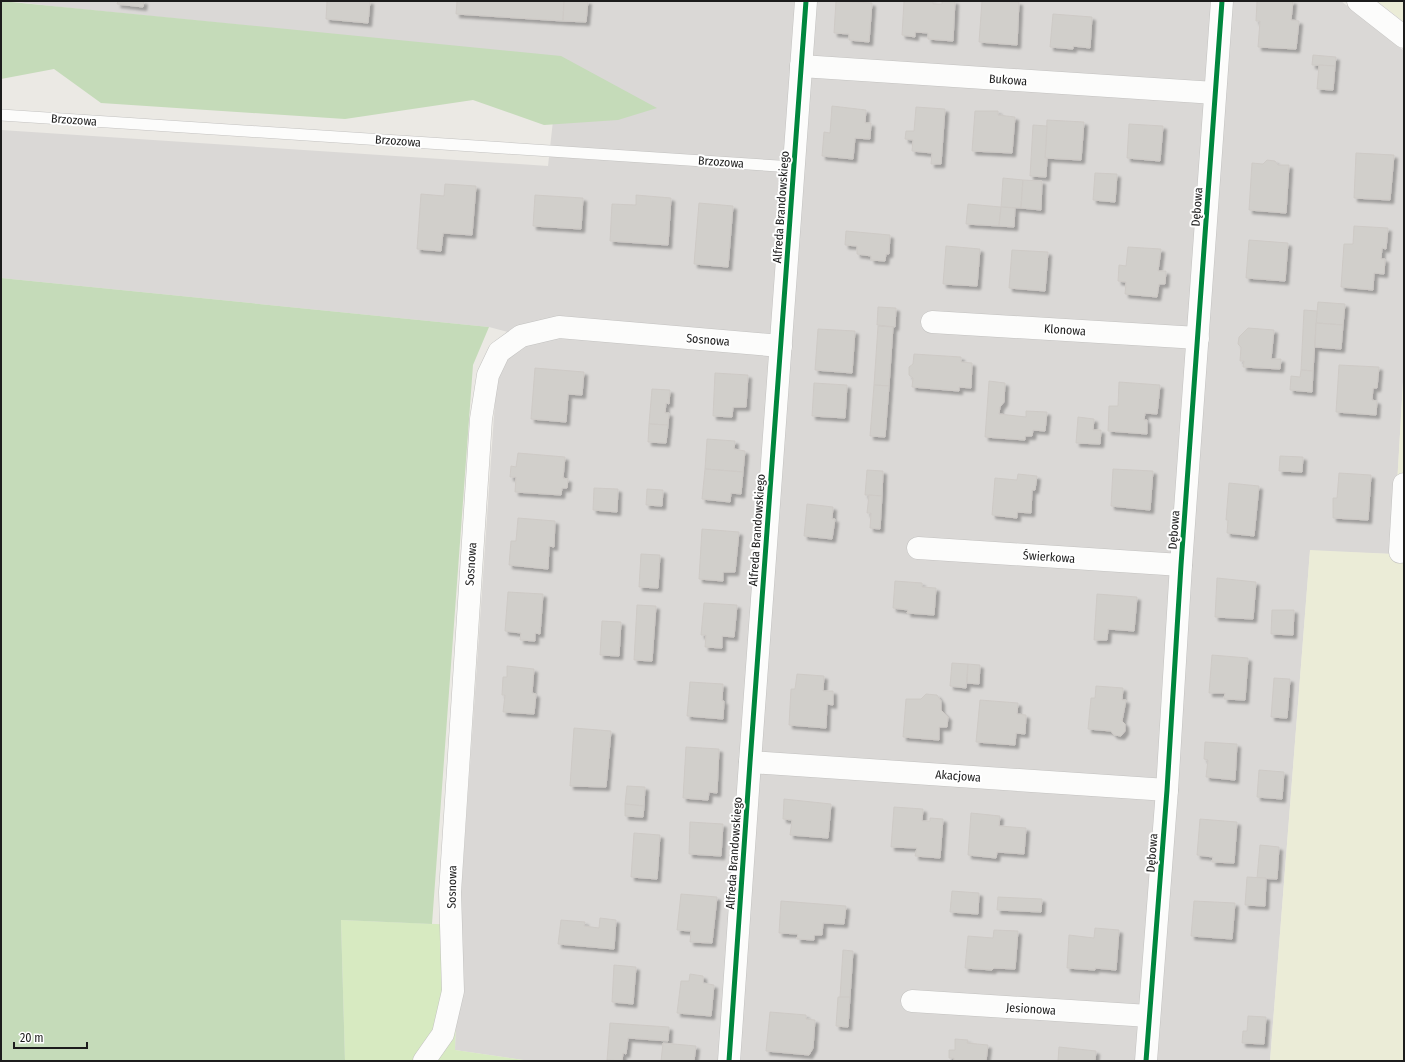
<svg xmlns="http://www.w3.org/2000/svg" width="1405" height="1062" viewBox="0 0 1405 1062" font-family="'Fira Sans Condensed',sans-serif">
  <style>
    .residential { fill: #dad8d6 }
    .farmland { fill: #ebecd7 }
    .grass { fill: #d7eac1 }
    .forest { fill: #c5dbb9 }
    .building { fill: #d1cfcb; stroke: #cecac6; filter: url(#shadow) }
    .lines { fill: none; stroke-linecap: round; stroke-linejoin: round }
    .service-casing { stroke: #c3c2c0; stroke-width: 12 }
    .minor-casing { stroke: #c3c2c0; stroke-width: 23 }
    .service { stroke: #fcfcfb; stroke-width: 11 }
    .minor { stroke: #fcfcfb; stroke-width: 22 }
    .cycleway-casing { stroke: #fff; stroke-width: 8 }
    .cycleway { stroke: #00873e; stroke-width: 5 }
    .labels { text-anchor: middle; stroke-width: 4; stroke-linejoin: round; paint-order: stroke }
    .street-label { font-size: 12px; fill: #1c1c1c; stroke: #fff }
  </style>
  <defs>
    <filter id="shadow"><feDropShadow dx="3.5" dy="3.5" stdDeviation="1" flood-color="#0004"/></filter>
  </defs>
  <rect width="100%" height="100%" fill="#ebe9e4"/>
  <path class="residential" d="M8,1H1341L1404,51V365L1393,554L1310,551L1270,1061H530L455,1050L459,925L496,387L508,332L489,327L1,278V130L548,166L560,57L60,7Z"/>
  <g class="farmland">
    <path d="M1377,1H1404V22Z"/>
    <path d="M1404,365V1061H1270L1310,550L1393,554Z"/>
  </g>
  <path class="grass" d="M341,920L459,925L455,1050L530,1061H345Z"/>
  <g class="forest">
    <path d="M1,1L561,56L657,108L618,120L544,125L473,100L345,119L101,103L54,69L1,79Z"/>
    <path d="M1,278L489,327L473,365L432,924L341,920L345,1061H1Z"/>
  </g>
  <g class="building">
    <path d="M118,1H144L143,7L117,4Z"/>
    <path d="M327,1H370L368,23L326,19Z"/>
    <path d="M457,1H564L563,21L456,14Z"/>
    <path d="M564,1H588L586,22L563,21Z"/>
    <path d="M836,1L872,3L869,42L849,40V34L834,33Z"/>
    <path d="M904,1H933V4H942V1H955L953,41L928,39V33L915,32V37L902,35Z"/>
    <path d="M982,1L1019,2L1017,45L979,42Z"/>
    <path d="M1257,1H1293L1291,20L1299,21L1296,49L1258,47L1260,21H1256Z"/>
    <path d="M1053,14L1092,17L1090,48L1073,46V49L1050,47Z"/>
    <path d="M1313,55L1336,57L1335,66L1312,65Z"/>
    <path d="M1319,65L1335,66L1333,90L1317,89Z"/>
    <path d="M832,106L866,110L865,123H871L870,139L855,138L853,159L822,156L824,132L830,133Z"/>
    <path d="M916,107L945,109L941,164H931L932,153L912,151L913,140L905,139L906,131H914Z"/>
    <path d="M975,111H998V115L1015,117L1012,153L972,151Z"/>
    <path d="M1047,120L1084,122L1081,160L1045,158Z"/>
    <path d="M1129,124L1163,126L1160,161L1127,158Z"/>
    <path d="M1033,125L1047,126L1045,158H1047L1046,177L1030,176Z"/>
    <path d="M1356,153L1394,155L1390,200L1354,198Z"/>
    <path d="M1267,160L1275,161L1278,165H1289L1286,213L1249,210L1252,163L1263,164Z"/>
    <path d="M1095,173L1117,174L1115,202L1093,200Z"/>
    <path d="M1003,178L1023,180L1021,208L1001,207Z"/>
    <path d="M1023,180L1042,181L1041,210L1021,208Z"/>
    <path d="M445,184L476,186L472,235L443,233L441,251L417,249L421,194L444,196Z"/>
    <path d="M535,195L583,198L581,229L533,226Z"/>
    <path d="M636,195L671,198L668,245L610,241L612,204L636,205Z"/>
    <path d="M699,203L733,206L728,267L694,264Z"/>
    <path d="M968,204L1001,207L999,226L966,224Z"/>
    <path d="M1001,207L1015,208L1014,227L999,226Z"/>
    <path d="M1354,226L1388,228L1386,249L1382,248L1381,259H1385L1384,274L1374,273L1373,290L1341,287L1344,244H1353Z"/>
    <path d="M846,231L890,235L889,254H886L885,261L871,260V256L857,254V246L845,245Z"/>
    <path d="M1249,240L1288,243L1285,281L1246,278Z"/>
    <path d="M946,246L980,249L977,286L943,284Z"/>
    <path d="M1128,247L1161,249L1158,271H1166L1165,284H1159L1157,297L1125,294L1126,282L1118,281L1119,265L1126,266Z"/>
    <path d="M1012,250L1048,252L1045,291L1009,288Z"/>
    <path d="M1318,302L1345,304L1343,325L1316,323Z"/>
    <path d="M878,307L896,308L895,327L877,325Z"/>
    <path d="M1304,310L1317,311L1313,371L1301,370Z"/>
    <path d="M1316,323L1343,325L1341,349L1315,347Z"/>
    <path d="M878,326L893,327L889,386L874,385Z"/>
    <path d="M1248,328L1274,330L1271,359H1281L1280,369L1243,367L1244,361H1240L1241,347L1238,344L1239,337Z"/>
    <path d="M818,329L855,331L852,373L815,370Z"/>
    <path d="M914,354L961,357V362L972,363L971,388L959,387V391L912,387L913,378L909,375V367L913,364Z"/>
    <path d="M1339,365L1379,367L1377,388H1373L1372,400L1377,401L1376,415L1336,412Z"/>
    <path d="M535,368L584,372L582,395L568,394L566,422L531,419Z"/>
    <path d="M1301,370L1313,371L1312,392L1290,390L1291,376L1300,377Z"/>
    <path d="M715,373L748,375L746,407H733L732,417L713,416Z"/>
    <path d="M989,381L1005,383L1004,402L1000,407L999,414L1026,417V411L1047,412L1045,431L1033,430L1032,436H1025V440L985,437Z"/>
    <path d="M1119,382L1160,385L1157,414L1145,413L1144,420H1147V434L1108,431L1109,406H1118Z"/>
    <path d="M814,383L847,385L845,418L812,416Z"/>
    <path d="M874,385L889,386L885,437L870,436Z"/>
    <path d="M652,389L670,390L669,404L666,403L665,413H669L668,425L649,424Z"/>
    <path d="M1078,417L1094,419L1093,430H1101L1100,444L1076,443Z"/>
    <path d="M649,424L668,425L666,443L648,442Z"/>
    <path d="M707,439L735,441L734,449L745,451L743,472L705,469Z"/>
    <path d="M518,453L565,457L563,478L568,479L567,488H562L561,495L515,492L516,477H510L511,466L516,467Z"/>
    <path d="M1280,456L1303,457L1302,472L1279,471Z"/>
    <path d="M705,469L743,472L741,494L731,493L730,502L702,499Z"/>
    <path d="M1113,469L1153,471L1150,510L1111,506Z"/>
    <path d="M867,470L883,471L882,496L865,495Z"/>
    <path d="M1339,473L1371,475L1368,520L1333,518V498H1337Z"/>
    <path d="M1018,474L1037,476L1035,490H1032L1031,513L1017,512V518L992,515L995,478L1017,480Z"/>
    <path d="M1229,483L1259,486L1254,536L1227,533L1228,520H1226Z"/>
    <path d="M594,488L618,489L617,512L593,510Z"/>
    <path d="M647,489L663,490L662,506L646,505Z"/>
    <path d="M869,495L882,496L880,529L870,528L871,513H867Z"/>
    <path d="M807,504L833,507L832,519H835L832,539L804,536Z"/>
    <path d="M518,518L555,521L554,547L549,546L548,569L509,565L511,541H516Z"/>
    <path d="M702,529L739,532L735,572H723V581L699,579Z"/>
    <path d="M641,554L660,555L658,588L639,587Z"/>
    <path d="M1217,578L1256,582L1253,619L1215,617Z"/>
    <path d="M895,581L922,583V587L936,588L934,615L907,613L908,610L893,608Z"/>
    <path d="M508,592L543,594L540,634L535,633V641L520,640L521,633L505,631Z"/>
    <path d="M1097,594L1137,597L1134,631L1108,629L1107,640H1094Z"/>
    <path d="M704,603L737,605L734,637L722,636V648L705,647L706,635H701Z"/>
    <path d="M637,605L656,606L652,661L634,660Z"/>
    <path d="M1272,610H1294L1293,635L1271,634Z"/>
    <path d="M602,621L621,622L619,656L600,655Z"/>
    <path d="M1212,655L1248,658L1245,700L1224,699L1225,693H1209Z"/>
    <path d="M952,663L968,664L966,688L950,686Z"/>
    <path d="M968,664L980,665L979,684L967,683Z"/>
    <path d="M507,666L534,669L532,693L536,694L534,714L503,712L505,695H502L503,677H507Z"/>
    <path d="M797,674L824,676L823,691H833V705L827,704L826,728L789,725L791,689H795Z"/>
    <path d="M1274,678L1290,679L1287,718L1271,717Z"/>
    <path d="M690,682L723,684L722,701H724L723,719L687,716Z"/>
    <path d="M1096,686L1123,688L1122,700H1126L1122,721L1125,724V731L1121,736L1114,735L1111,731L1088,729L1091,698H1095Z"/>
    <path d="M926,694L937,695L941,701V710L948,717L947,727H939V740L903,737L906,699H921Z"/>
    <path d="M980,700L1018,703L1017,714L1026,715L1025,734L1016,733L1015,745L976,742Z"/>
    <path d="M574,728L611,731L606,787L570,786Z"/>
    <path d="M1205,742L1237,744L1235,780L1206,777L1208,760L1204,759Z"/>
    <path d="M686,747L719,749L717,793L709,792L708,800L683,798Z"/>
    <path d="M1259,770L1284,772L1282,799L1257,797Z"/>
    <path d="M627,786L645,787L644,806L625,804Z"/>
    <path d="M784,799L831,804L828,838L790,835L792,820L783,819Z"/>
    <path d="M625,804L644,806L643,817L625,816Z"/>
    <path d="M894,807L923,809L922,821H930V818L943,819L940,858L915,856L917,848L891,847Z"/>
    <path d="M971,813L1000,816L999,826L1026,828L1024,854L997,852L996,858L968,855Z"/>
    <path d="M1200,819L1237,822L1234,863L1212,862L1213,857L1197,855Z"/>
    <path d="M690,822L723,824L721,856L689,854Z"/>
    <path d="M634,833L660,835L657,879L631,877Z"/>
    <path d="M1260,845L1279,847L1277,879L1257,878Z"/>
    <path d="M1247,877L1266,878L1265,906L1245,905Z"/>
    <path d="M952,891L979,893L978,914L950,912Z"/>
    <path d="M681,894L717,897L712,943L690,942L691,931L677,930Z"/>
    <path d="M998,897L1042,899L1041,912L997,910Z"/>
    <path d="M781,901L846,906L844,924L823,923L822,935H814V940L797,939L798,934L779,933Z"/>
    <path d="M1194,901L1235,903L1232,939L1191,936Z"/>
    <path d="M600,918L616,920L614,949L558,944L561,920L585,922L584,926L599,928Z"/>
    <path d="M1095,928L1119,930L1116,970L1095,968V970L1067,968L1069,935L1094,938Z"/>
    <path d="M994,930L1018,931L1015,969L994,968L992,970L965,968L968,936L993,938Z"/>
    <path d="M843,950L853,951L850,997H840Z"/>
    <path d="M614,965L636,967L633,1004L612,1002Z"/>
    <path d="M690,974L703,976V983L714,985L711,1016L677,1013L681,981H689Z"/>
    <path d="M838,997H850L848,1027L836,1026Z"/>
    <path d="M770,1012L806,1015V1019L815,1020L813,1048L809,1055L766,1051Z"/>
    <path d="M1248,1016L1266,1017L1264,1044L1242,1043L1243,1031H1247Z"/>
    <path d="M610,1023L669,1027L668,1041L628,1038L626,1054L623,1053L622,1061L607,1060Z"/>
    <path d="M955,1039L968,1040L967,1043L988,1045L986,1061H954V1058H949V1050H955Z"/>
    <path d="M663,1043L696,1046L694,1061H661Z"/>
    <path d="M1059,1047L1096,1051L1095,1061H1058Z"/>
  </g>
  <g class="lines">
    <g class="service-casing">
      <path id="service" d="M1,115L794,167"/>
    </g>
    <g class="minor-casing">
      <g id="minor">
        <path d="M1358,1L1404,37"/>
        <path d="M801,66L1215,93"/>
        <path d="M932,322L1198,338"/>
        <path d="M918,548L1181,565"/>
        <path d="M1400,552L1404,484"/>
        <path d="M750,762L1167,790"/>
        <path d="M912,1001L1149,1016"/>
        <path d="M424,1061L443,1034L453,991L450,892L481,419L488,375L499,352L521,336L559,327L781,346"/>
        <path d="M729,1061L750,762L806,1"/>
        <path d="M1146,1061L1167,790L1181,565L1222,1"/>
      </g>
    </g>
    <use href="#service" class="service"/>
    <use href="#minor" class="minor"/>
    <g class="cycleway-casing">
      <g id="cycleway">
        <path d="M729,1061L750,762L806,1"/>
        <path d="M1146,1061L1167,790L1181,565L1222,1"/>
      </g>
    </g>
    <use href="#cycleway" class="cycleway"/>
  </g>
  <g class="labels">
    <g class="street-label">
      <text transform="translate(1008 80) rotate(4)" y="4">Bukowa</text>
      <text transform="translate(74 120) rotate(4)" y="4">Brzozowa</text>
      <text transform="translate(398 141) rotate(4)" y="4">Brzozowa</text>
      <text transform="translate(721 162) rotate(4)" y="4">Brzozowa</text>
      <text transform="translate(781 207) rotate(-86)" y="4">Alfreda Brandowskiego</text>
      <text transform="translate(1197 207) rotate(-86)" y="4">Dębowa</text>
      <text transform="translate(1065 330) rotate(4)" y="4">Klonowa</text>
      <text transform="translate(708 340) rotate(5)" y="4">Sosnowa</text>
      <text transform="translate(757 530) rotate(-86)" y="4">Alfreda Brandowskiego</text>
      <text transform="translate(1174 530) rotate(-86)" y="4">Dębowa</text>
      <text transform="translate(1049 557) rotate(4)" y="4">Świerkowa</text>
      <text transform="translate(471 564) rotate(-86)" y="4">Sosnowa</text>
      <text transform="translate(958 776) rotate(4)" y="4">Akacjowa</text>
      <text transform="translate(734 853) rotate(-86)" y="4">Alfreda Brandowskiego</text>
      <text transform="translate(1152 853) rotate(-86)" y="4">Dębowa</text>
      <text transform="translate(452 887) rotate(-89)" y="4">Sosnowa</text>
      <text transform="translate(1031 1009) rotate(4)" y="4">Jesionowa</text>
    </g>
  </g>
  <rect width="1405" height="1062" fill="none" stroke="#1c1c1c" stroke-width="4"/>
  <path d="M14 1042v6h73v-6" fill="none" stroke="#1c1c1c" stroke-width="2"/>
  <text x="20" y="1042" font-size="12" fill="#1c1c1c" stroke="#ffffff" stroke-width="3" paint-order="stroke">20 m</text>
</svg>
